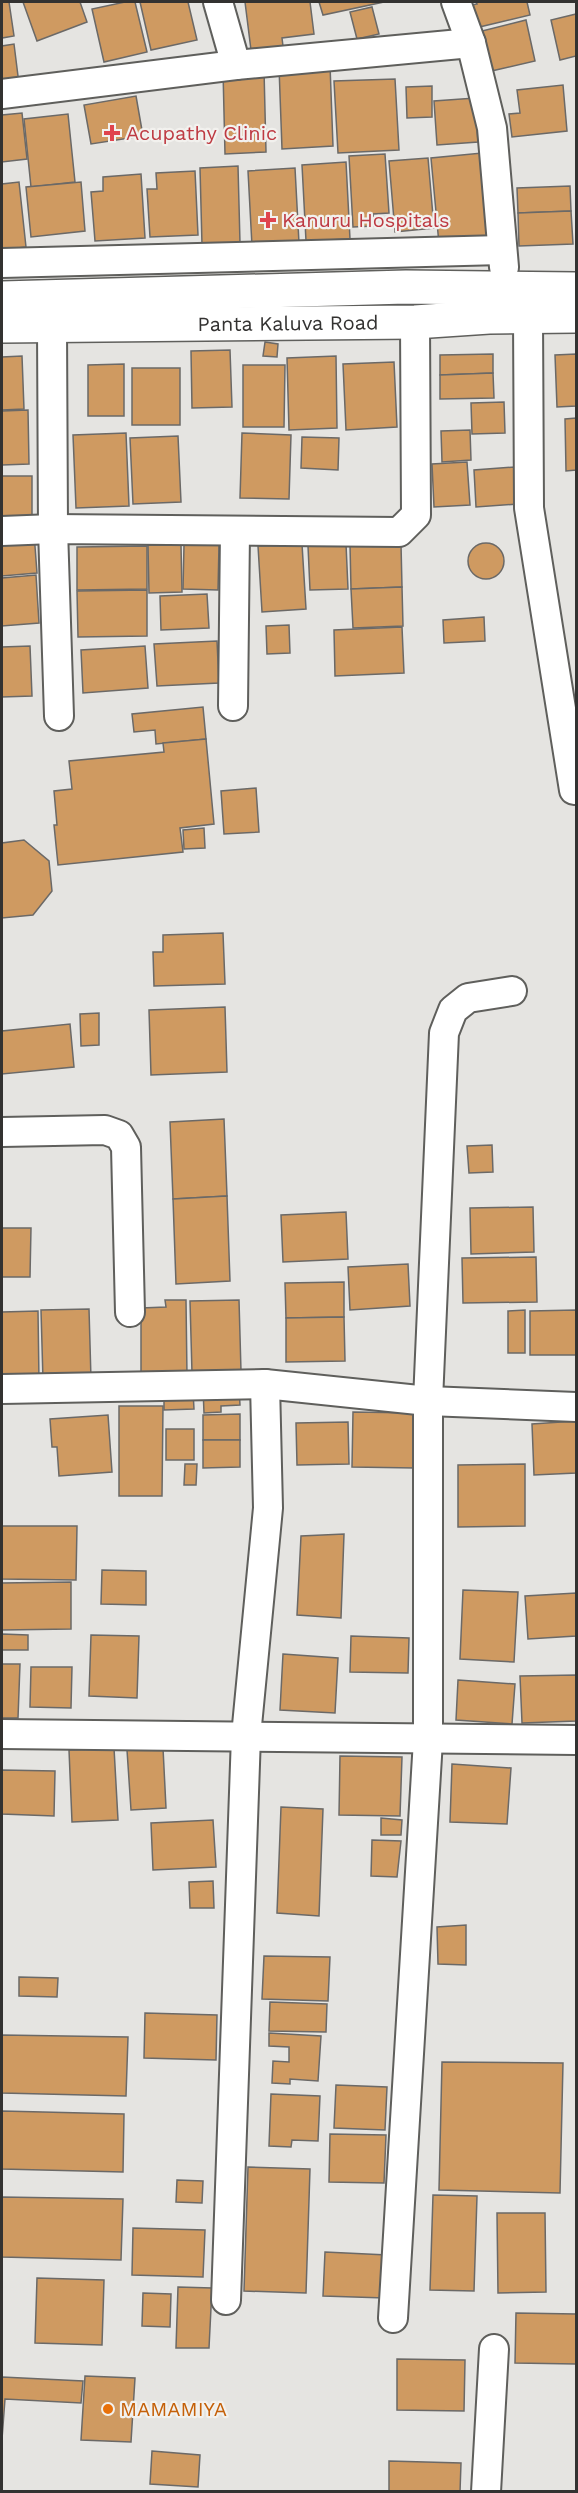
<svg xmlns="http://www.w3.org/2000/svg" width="578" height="2493" viewBox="0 0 578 2493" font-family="'Work Sans',sans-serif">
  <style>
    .building { fill: #cf9a61; stroke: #6b6967; stroke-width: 1.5 }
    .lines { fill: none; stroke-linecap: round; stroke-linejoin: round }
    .minor-casing { stroke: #5f5f5c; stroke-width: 32 }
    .tertiary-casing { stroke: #5f5f5c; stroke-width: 36 }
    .minor { stroke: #fff; stroke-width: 28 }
    .tertiary { stroke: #fff; stroke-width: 33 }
    .health-dot { fill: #e0444e; stroke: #f2f1ee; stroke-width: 2 }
    .food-dot { fill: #e8710a; stroke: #f2f1ee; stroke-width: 2 }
    .labels { text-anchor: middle; stroke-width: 4.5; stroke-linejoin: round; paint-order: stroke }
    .health-label { font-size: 20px; fill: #be3a42; stroke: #f2f1ee; text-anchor: start }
    .street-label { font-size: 20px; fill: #333231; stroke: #f2f1ee }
    .food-label { font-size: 20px; fill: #c56008; stroke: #f2f1ee; text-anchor: start }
  </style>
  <rect width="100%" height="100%" fill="#e5e4e1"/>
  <g class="building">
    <path d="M2,2H9L14,36L2,38Z"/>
    <path d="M23,2H80L87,22L37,41Z"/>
    <path d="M125,2H135L147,52L104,62L92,9Z"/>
    <path d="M140,2H188L197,40L151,50Z"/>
    <path d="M245,2H310L314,34L282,38L284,54L252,58Z"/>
    <path d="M319,2H384L323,15Z"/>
    <path d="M476,2H527L530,15L471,29L467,6L477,4Z"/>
    <path d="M372,7L379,34L357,39L350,12Z"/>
    <path d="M576,14V56L560,60L551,20Z"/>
    <path d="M526,20L535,61L487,72L478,32Z"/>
    <path d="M14,44L19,84L2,86V46Z"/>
    <path d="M330,65L333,146L282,149L279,67Z"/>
    <path d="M264,70L266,152L225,154L223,71Z"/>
    <path d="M395,79L399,150L338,153L334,81Z"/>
    <path d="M563,85L567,131L512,137L509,114L520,113L517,90Z"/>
    <path d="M432,86V117L407,118L406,87Z"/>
    <path d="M136,96L143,136L91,144L84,105Z"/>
    <path d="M475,98L478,142L437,145L434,101Z"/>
    <path d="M22,113L27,159L2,162V115Z"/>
    <path d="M68,114L75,182L31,187L24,119Z"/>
    <path d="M482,153L491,238L439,244L431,158Z"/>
    <path d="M385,154L389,213L373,214L374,226L353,227L349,156Z"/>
    <path d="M428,158L434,228L395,232L389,161Z"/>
    <path d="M346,162L350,239L306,241L302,165Z"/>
    <path d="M238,166L240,243L202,245L200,168Z"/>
    <path d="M295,168L299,243L252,246L248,171Z"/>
    <path d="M195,171L198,235L150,237L147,189H157L156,173Z"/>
    <path d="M141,174L145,238L95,241L91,192L103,191V177Z"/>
    <path d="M19,182L26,247L2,250V184Z"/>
    <path d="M81,182L85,231L31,237L26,187Z"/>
    <path d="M570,186L571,211L518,213L517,188Z"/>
    <path d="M571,211L573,244L519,246L518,213Z"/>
    <path d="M265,342L278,344L277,357L263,356Z"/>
    <path d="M230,350L232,407L192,408L191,351Z"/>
    <path d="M493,354V373L440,375V355Z"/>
    <path d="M576,354V406L557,407L555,355Z"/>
    <path d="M22,356L24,409L2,410V357Z"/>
    <path d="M336,356L337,428L289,430L287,358Z"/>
    <path d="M394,362L397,427L346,430L343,364Z"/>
    <path d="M124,364V416H88V365Z"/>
    <path d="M243,365H285L284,427H243Z"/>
    <rect x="132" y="368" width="48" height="57"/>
    <path d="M493,373L494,398L440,399V375Z"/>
    <path d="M504,402L505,433L472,434L471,403Z"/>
    <path d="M28,410L29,464L2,465V411Z"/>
    <path d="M576,418V470L566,471L565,419Z"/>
    <path d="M470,430L471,460L442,462L441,431Z"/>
    <path d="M126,433L129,506L76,508L73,435Z"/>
    <path d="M242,433L291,435L289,499L240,498Z"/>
    <path d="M178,436L181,502L133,504L130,438Z"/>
    <path d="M302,437L339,438L338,470L301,468Z"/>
    <path d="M467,462L470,505L434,507L432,464Z"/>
    <path d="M515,467L518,504L476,507L474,470Z"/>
    <path d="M2,476H32V525L2,526Z"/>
    <path d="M34,533L37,573L2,576V535Z"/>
    <circle cx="486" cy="561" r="18"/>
    <path d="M302,544L306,609L262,612L258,546Z"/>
    <path d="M346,544L348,589L310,590L308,546Z"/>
    <path d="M401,544L402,587L351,589L350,545Z"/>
    <path d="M148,545H181L182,592L149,593Z"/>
    <path d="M184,545H219L218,590L183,589Z"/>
    <path d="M147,546V589L77,590V547Z"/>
    <path d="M36,575L39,623L2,626V578Z"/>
    <path d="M402,587L403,626L353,628L351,589Z"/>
    <path d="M147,590V636L78,637L77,591Z"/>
    <path d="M207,594L209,628L161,630L160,596Z"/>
    <path d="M484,617L485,641L444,643L443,620Z"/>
    <path d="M289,625L290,653L267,654L266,626Z"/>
    <path d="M402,627L404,673L335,676L334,630Z"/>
    <path d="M217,641L219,683L157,686L154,644Z"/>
    <path d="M30,646L32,696L2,697V647Z"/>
    <path d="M145,646L148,688L83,693L81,650Z"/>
    <path d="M203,707L206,739L156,744L155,730L134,732L132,714Z"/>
    <path d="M206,739L214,824L180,828L183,852L58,865L54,825H57L54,791L72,789L69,761L164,752L163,743Z"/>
    <path d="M256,788L259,832L224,834L221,791Z"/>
    <path d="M204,828L205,848L184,849L183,830Z"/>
    <path d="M24,840L49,861L52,891L33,915L2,918V843Z"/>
    <path d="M223,933L225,984L154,986L153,952H163V935Z"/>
    <path d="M225,1007L227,1072L151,1075L149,1010Z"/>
    <path d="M99,1013V1045L81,1046L80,1014Z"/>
    <path d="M70,1024L74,1067L2,1074V1031Z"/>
    <path d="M224,1119L227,1196L173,1199L170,1122Z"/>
    <path d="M492,1145L493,1172L469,1173L467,1146Z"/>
    <path d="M227,1196L230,1281L176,1284L173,1199Z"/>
    <path d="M533,1207L534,1252L471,1254L470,1208Z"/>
    <path d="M346,1212L348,1259L283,1262L281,1215Z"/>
    <path d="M2,1228H31L30,1277H2Z"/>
    <path d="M536,1257L537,1302L463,1303L462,1258Z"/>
    <path d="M408,1264L410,1306L350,1310L348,1267Z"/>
    <path d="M344,1282V1317L286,1318L285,1283Z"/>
    <path d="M165,1300H186L187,1376L141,1377V1308L166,1307Z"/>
    <path d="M239,1300L241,1371L192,1373L190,1301Z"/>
    <path d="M89,1309L91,1379L43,1380L41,1310Z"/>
    <path d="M525,1310V1353H508V1311Z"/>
    <path d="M576,1310V1355H530V1311Z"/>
    <path d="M38,1311L39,1381H2V1312Z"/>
    <path d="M344,1317L345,1361L286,1362V1318Z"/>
    <path d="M239,1387L240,1405L221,1406V1412L204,1413L203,1388Z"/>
    <path d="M193,1391L194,1409L164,1410V1392Z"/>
    <path d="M119,1406H163L162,1496H119Z"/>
    <path d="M353,1412L415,1413V1468L352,1467Z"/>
    <path d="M240,1414V1440H203V1415Z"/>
    <path d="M108,1415L112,1472L59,1476L57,1447H52L50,1419Z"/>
    <path d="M576,1421V1473L534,1475L532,1424Z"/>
    <path d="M348,1422L349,1464L297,1465L296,1423Z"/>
    <rect x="166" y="1429" width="28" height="31"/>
    <path d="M203,1440H240V1467L203,1468Z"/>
    <path d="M185,1464H197L196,1485H184Z"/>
    <path d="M525,1464V1526L458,1527V1465Z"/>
    <path d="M2,1526H77L76,1580L2,1579Z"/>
    <path d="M344,1534L341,1618L297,1615L301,1536Z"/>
    <path d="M102,1570L146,1571V1605L101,1604Z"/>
    <path d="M71,1582V1629L2,1630V1583Z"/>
    <path d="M463,1590L518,1592L514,1662L460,1659Z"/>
    <path d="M576,1593V1636L528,1639L525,1596Z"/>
    <path d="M2,1634L28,1635V1650H2Z"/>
    <path d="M91,1635L139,1636L137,1698L89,1696Z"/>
    <path d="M351,1636L409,1638L408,1673L350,1672Z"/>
    <path d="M283,1654L338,1658L335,1713L280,1710Z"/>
    <path d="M2,1664H20L18,1718H2Z"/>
    <path d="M31,1667H72L71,1708L30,1707Z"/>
    <path d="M576,1675V1721L522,1723L520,1676Z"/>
    <path d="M458,1680L515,1684L512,1724L456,1720Z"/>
    <path d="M114,1748L118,1820L72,1822L69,1750Z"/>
    <path d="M163,1748L166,1808L131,1810L127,1750Z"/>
    <path d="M340,1756L402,1757L400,1816L339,1815Z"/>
    <path d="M452,1764L511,1768L507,1824L450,1822Z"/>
    <path d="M2,1770L55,1771L54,1816L2,1814Z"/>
    <path d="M281,1807L323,1809L319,1916L277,1913Z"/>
    <path d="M381,1818L402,1820L401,1835H381Z"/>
    <path d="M213,1820L216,1867L153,1870L151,1823Z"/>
    <path d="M372,1840L401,1841L397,1877L371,1876Z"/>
    <path d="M213,1881L214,1908H190L189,1882Z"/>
    <path d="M466,1925V1965L438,1964L437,1927Z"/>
    <path d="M264,1956L330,1957L328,2001L262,1999Z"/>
    <path d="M19,1977L58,1978L57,1997L19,1996Z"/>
    <path d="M270,2002L327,2004L326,2032L269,2031Z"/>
    <path d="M145,2013L217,2015L216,2060L144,2058Z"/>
    <path d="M269,2033L321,2036L318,2081L290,2079V2084L272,2083L273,2061L289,2062V2047L269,2046Z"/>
    <path d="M2,2035L128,2037L126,2096L2,2093Z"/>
    <path d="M442,2062L563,2063L560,2193L439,2190Z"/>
    <path d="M336,2085L387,2087L385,2130L334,2128Z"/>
    <path d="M271,2094L320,2096L318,2141L292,2140L291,2147L269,2146Z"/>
    <path d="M2,2111L124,2114L123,2172L2,2169Z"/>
    <path d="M330,2134L386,2135L384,2183L329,2182Z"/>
    <path d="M248,2167L310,2169L306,2293L244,2291Z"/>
    <path d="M177,2180L203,2181L202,2203L176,2202Z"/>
    <path d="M433,2195L477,2196L474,2291L430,2290Z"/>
    <path d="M2,2197L123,2199L121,2260L2,2257Z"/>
    <path d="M497,2213H545L546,2292L498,2293Z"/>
    <path d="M133,2228L205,2230L203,2277L132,2275Z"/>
    <path d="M325,2252L387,2255L385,2298L323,2296Z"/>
    <path d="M37,2278L104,2280L102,2345L35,2343Z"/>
    <path d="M178,2287L212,2288L209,2348H176Z"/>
    <path d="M143,2293L171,2294L170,2327L142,2326Z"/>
    <path d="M516,2313L576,2314V2364L515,2363Z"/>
    <path d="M397,2359L465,2360L464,2411L397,2410Z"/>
    <path d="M85,2376L135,2378L131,2442L81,2440Z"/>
    <path d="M2,2377L83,2381L81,2403L5,2399L2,2439Z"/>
    <path d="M152,2451L200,2455L198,2487L150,2484Z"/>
    <path d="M389,2461L461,2463L460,2492H389Z"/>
  </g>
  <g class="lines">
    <g class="minor-casing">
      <g id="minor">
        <path d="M218,2L236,65"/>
        <path d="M456,2L471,43L492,128L504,267"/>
        <path d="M2,94L236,65L471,43"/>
        <path d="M2,263L502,250"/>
        <path d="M528,317L529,508L574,790"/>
        <path d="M52,326L53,529L59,716"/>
        <path d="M2,531L53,529L399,532L416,515L415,322"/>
        <path d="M233,706L235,532"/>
        <path d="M2,1132L105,1130L119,1135L126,1147L130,1312"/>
        <path d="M2,1389L265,1384L428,1401L576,1407"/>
        <path d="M2,1734L576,1740"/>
        <path d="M226,2300L246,1736L268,1508L265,1384"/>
        <path d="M393,2318L428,1740V1401L444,1033L453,1010L468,998L512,991"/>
        <path d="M486,2492L494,2349"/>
      </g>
    </g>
    <g class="tertiary-casing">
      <g id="tertiary">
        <path d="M2,298L406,287L576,289"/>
        <path id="s1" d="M2,326L415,322L489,317L576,316"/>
      </g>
    </g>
    <use href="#minor" class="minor"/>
    <use href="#tertiary" class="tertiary"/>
  </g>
  <g class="health-dot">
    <path d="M109 124h6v6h6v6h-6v6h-6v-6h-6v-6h6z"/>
    <path d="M265 211h6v6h6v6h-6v6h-6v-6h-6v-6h6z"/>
  </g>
  <circle class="food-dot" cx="108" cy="2409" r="6"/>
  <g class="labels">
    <g class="health-label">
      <text x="126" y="140">Acupathy Clinic</text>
      <text x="282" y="227">Kanuru Hospitals</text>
    </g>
    <g class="street-label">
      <text dy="7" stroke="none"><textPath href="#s1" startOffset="286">Panta Kaluva Road</textPath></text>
    </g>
    <g class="food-label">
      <text x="120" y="2416">MAMAMIYA</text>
    </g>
  </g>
  <rect width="578" height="2493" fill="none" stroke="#333231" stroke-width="6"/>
</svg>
